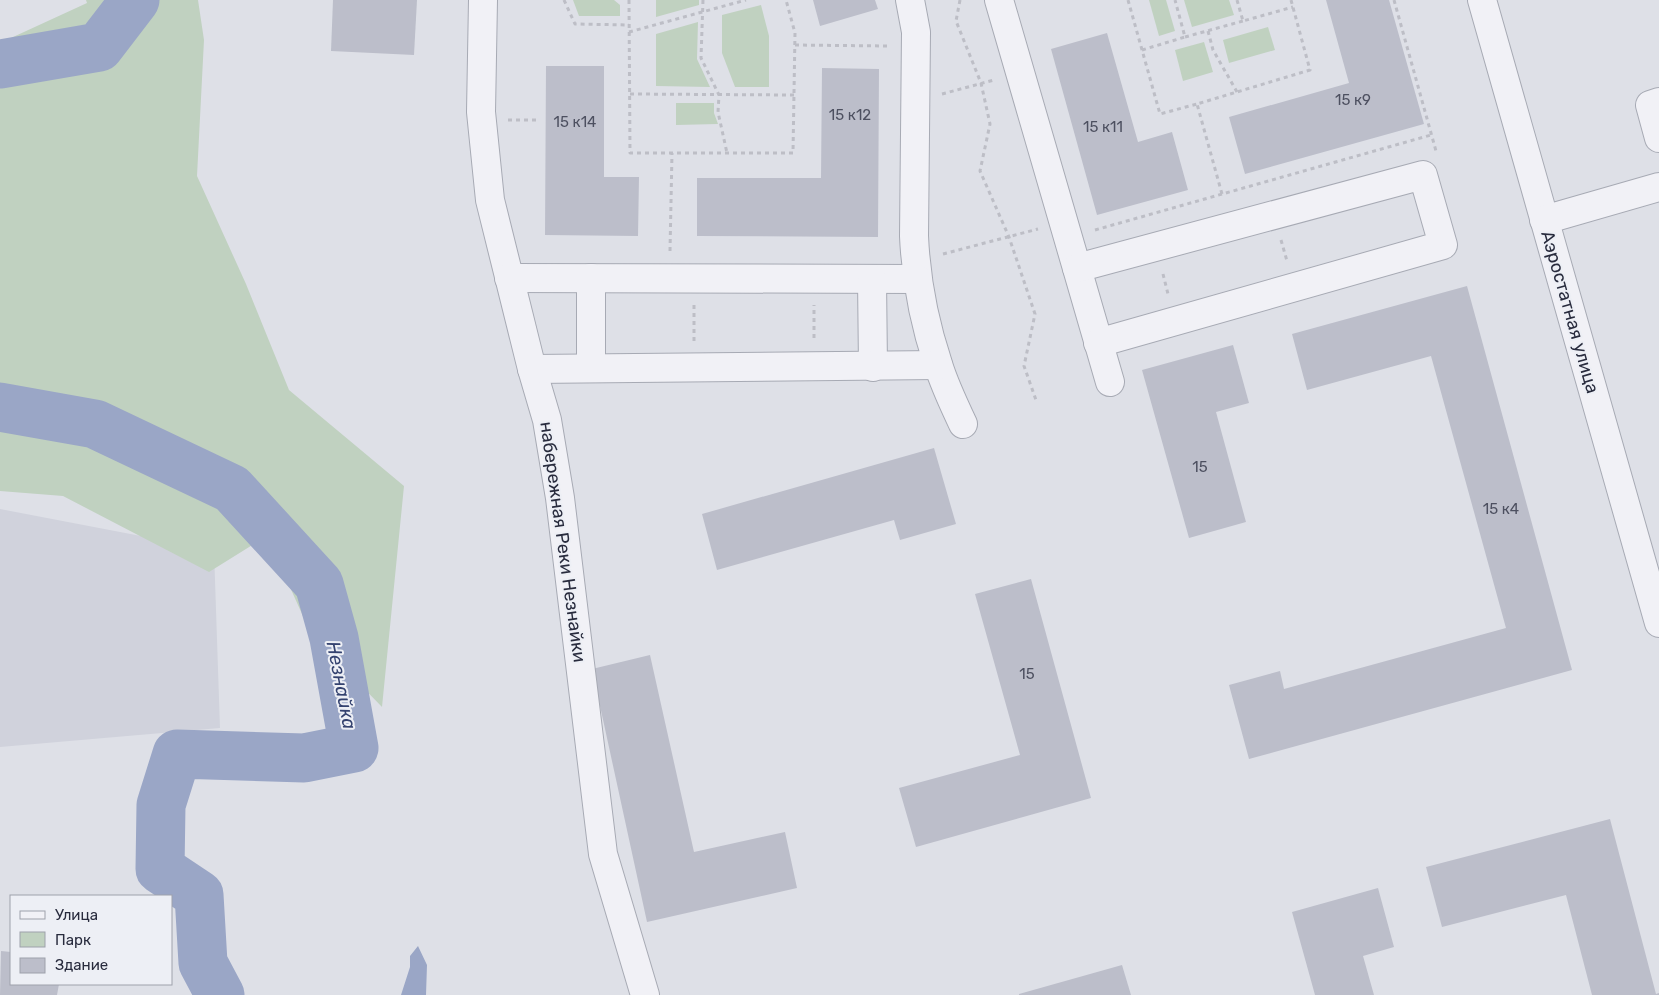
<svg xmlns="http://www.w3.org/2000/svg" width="1659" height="995" viewBox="0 0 1659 995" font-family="Rubik,sans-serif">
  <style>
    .built { fill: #d0d2dc }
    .green { fill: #c0d1c0 }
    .water { fill: #9aa6c6 }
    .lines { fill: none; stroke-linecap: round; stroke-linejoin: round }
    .river { stroke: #9aa6c6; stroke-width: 49 }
    .building { fill: #bcbeca }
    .minor-casing { stroke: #a7aab4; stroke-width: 30 }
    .path { stroke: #bdbec6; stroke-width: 3; stroke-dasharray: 4 4; stroke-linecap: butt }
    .minor { stroke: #f1f1f6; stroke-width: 28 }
    .labels { text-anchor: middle; stroke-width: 4; stroke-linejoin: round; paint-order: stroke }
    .number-label { font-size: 15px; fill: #4d5060 }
    .street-label { font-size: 18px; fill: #282b3d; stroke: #edeff5 }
    .water-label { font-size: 19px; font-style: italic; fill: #34426f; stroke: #edeff5 }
  </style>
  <rect width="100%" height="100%" fill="#dee0e7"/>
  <path class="built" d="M0,509L214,550L220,728L0,747Z"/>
  <g class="green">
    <path d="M86,0H198L204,40L197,176L246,284L289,390L404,486L382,707L311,634L267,536L209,572L63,496L0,491V43L87,3Z"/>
    <path d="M573,0H614L620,5V16H579Z"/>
    <path d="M656,0H699V5L656,17Z"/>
    <path d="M1149,0H1166L1175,31L1159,36Z"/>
    <path d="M1184,0H1229L1234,15L1192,27Z"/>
    <path d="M761,5L769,36V87H735L722,53V15Z"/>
    <path d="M698,22L697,59L710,87L656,86V34Z"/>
    <path d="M1268,27L1275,50L1229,63L1223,40Z"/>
    <path d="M1204,42L1213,72L1183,81L1175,50Z"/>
    <path d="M676,103H714V113L718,124L676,125Z"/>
  </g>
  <path class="water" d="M418,946L427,965L426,995H401L410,967V956Z"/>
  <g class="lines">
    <g class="river">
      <path d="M0,64L99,47L135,0"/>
      <path d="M0,407L95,424L232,489L319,584L334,638L354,748L304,758L177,754L161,805L160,869L199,895L203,963L220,995"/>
    </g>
  </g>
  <g class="building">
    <path d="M333,0H417L414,55L331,51Z"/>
    <path d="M813,0H875L878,9L820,26Z"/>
    <path d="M1326,0H1389L1424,124L1245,174L1229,117L1349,83Z"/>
    <path d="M1107,33L1138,142L1172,132L1188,190L1097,215L1051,49Z"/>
    <path d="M546,66H604V177H639L638,236L545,235Z"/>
    <path d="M822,68L879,69L878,237L697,236V178H821Z"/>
    <path d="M1467,286L1572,670L1249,759L1229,685L1280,671L1284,689L1506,628L1431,356L1307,390L1292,334Z"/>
    <path d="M1233,345L1249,403L1216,412L1246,522L1189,538L1142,370Z"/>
    <path d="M934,448L956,524L900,540L894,520L717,570L702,514Z"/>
    <path d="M1031,579L1091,798L916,847L899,788L1020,755L975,594Z"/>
    <path d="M650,655L694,852L785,832L797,888L647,922L592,669Z"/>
    <path d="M1610,819L1656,994L1659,993V995H1592L1566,895L1442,927L1426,867Z"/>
    <path d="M1378,888L1394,947L1363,956L1374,995H1315L1292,912Z"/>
    <path d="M1,951L11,952V984H59L57,995H0Z"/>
    <path d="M1122,965L1131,995H1019V994Z"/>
  </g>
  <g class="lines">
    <g class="minor-casing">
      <g id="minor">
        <path d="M483,0L481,112L490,200L532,369L547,420L560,498L603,854L645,995"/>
        <path d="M910,0L916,32L914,236C916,280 924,322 938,364C944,384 954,405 963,424"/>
        <path d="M999,0L1110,382"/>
        <path d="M1482,0L1659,623"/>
        <path d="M1659,102L1650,105L1659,138"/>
        <path d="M1544,220L1659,187"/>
        <path d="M1077,268L1423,175L1443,245L1098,343"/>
        <path d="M509,278L917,279"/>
        <path d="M591,278V368"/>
        <path d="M872,279L873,367"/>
        <path d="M532,369L938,365"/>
      </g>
    </g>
    <g class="path">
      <path d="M564,0L575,24L629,25"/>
      <path d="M629,0L630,153H793L795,33L786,0"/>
      <path d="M703,0L701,58L719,95L718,112L727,153"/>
      <path d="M960,0L956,21L981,83L990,124L980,171L1009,237L1035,314L1024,366L1036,400"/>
      <path d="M1128,0L1160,114L1197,104"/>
      <path d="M1237,0L1243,21L1293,7"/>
      <path d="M1394,0L1436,151"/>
      <path d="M1208,31L1213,50L1237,92"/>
      <path d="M629,32L746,0"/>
      <path d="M1185,37L1243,21"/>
      <path d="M795,45L889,46"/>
      <path d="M1142,50L1185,37L1175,0"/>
      <path d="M630,94L794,95"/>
      <path d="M942,94L994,80"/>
      <path d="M508,120H539"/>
      <path d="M1222,194L1197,104L1310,70L1291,0"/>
      <path d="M1095,230L1431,135"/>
      <path d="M1281,240L1287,261"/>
      <path d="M670,251L672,153"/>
      <path d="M943,254L1038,229"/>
      <path d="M1163,274L1168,294"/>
      <path d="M814,338V305"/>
      <path d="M694,341V305"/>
    </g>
    <use href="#minor" class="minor"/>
  </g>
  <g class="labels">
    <g class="number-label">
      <text x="1353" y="105">15 к9</text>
      <text x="850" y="120">15 к12</text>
      <text x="575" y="127">15 к14</text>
      <text x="1103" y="132">15 к11</text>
      <text x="1200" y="472">15</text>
      <text x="1501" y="514">15 к4</text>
      <text x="1027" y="679">15</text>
    </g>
    <g class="street-label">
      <text transform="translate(1570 312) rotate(74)" y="6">Аэростатная улица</text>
      <text transform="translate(563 542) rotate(82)" y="6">набережная Реки Незнайки</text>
    </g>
    <g class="water-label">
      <text transform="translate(342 685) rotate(79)" y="7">Незнайка</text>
    </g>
  </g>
  <rect x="10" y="895" width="162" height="90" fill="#edeff5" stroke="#9ea1ab"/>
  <rect x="20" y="911" width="25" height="8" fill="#f1f1f6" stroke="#9ea1ab"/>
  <text x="55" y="920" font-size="15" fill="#282b3d">Улица</text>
  <rect x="20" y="932" width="25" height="15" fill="#c0d1c0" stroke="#9ea1ab"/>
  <text x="55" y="945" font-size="15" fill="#282b3d">Парк</text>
  <rect x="20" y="958" width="25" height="15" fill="#bcbeca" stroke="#9ea1ab"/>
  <text x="55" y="970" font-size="15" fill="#282b3d">Здание</text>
</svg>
